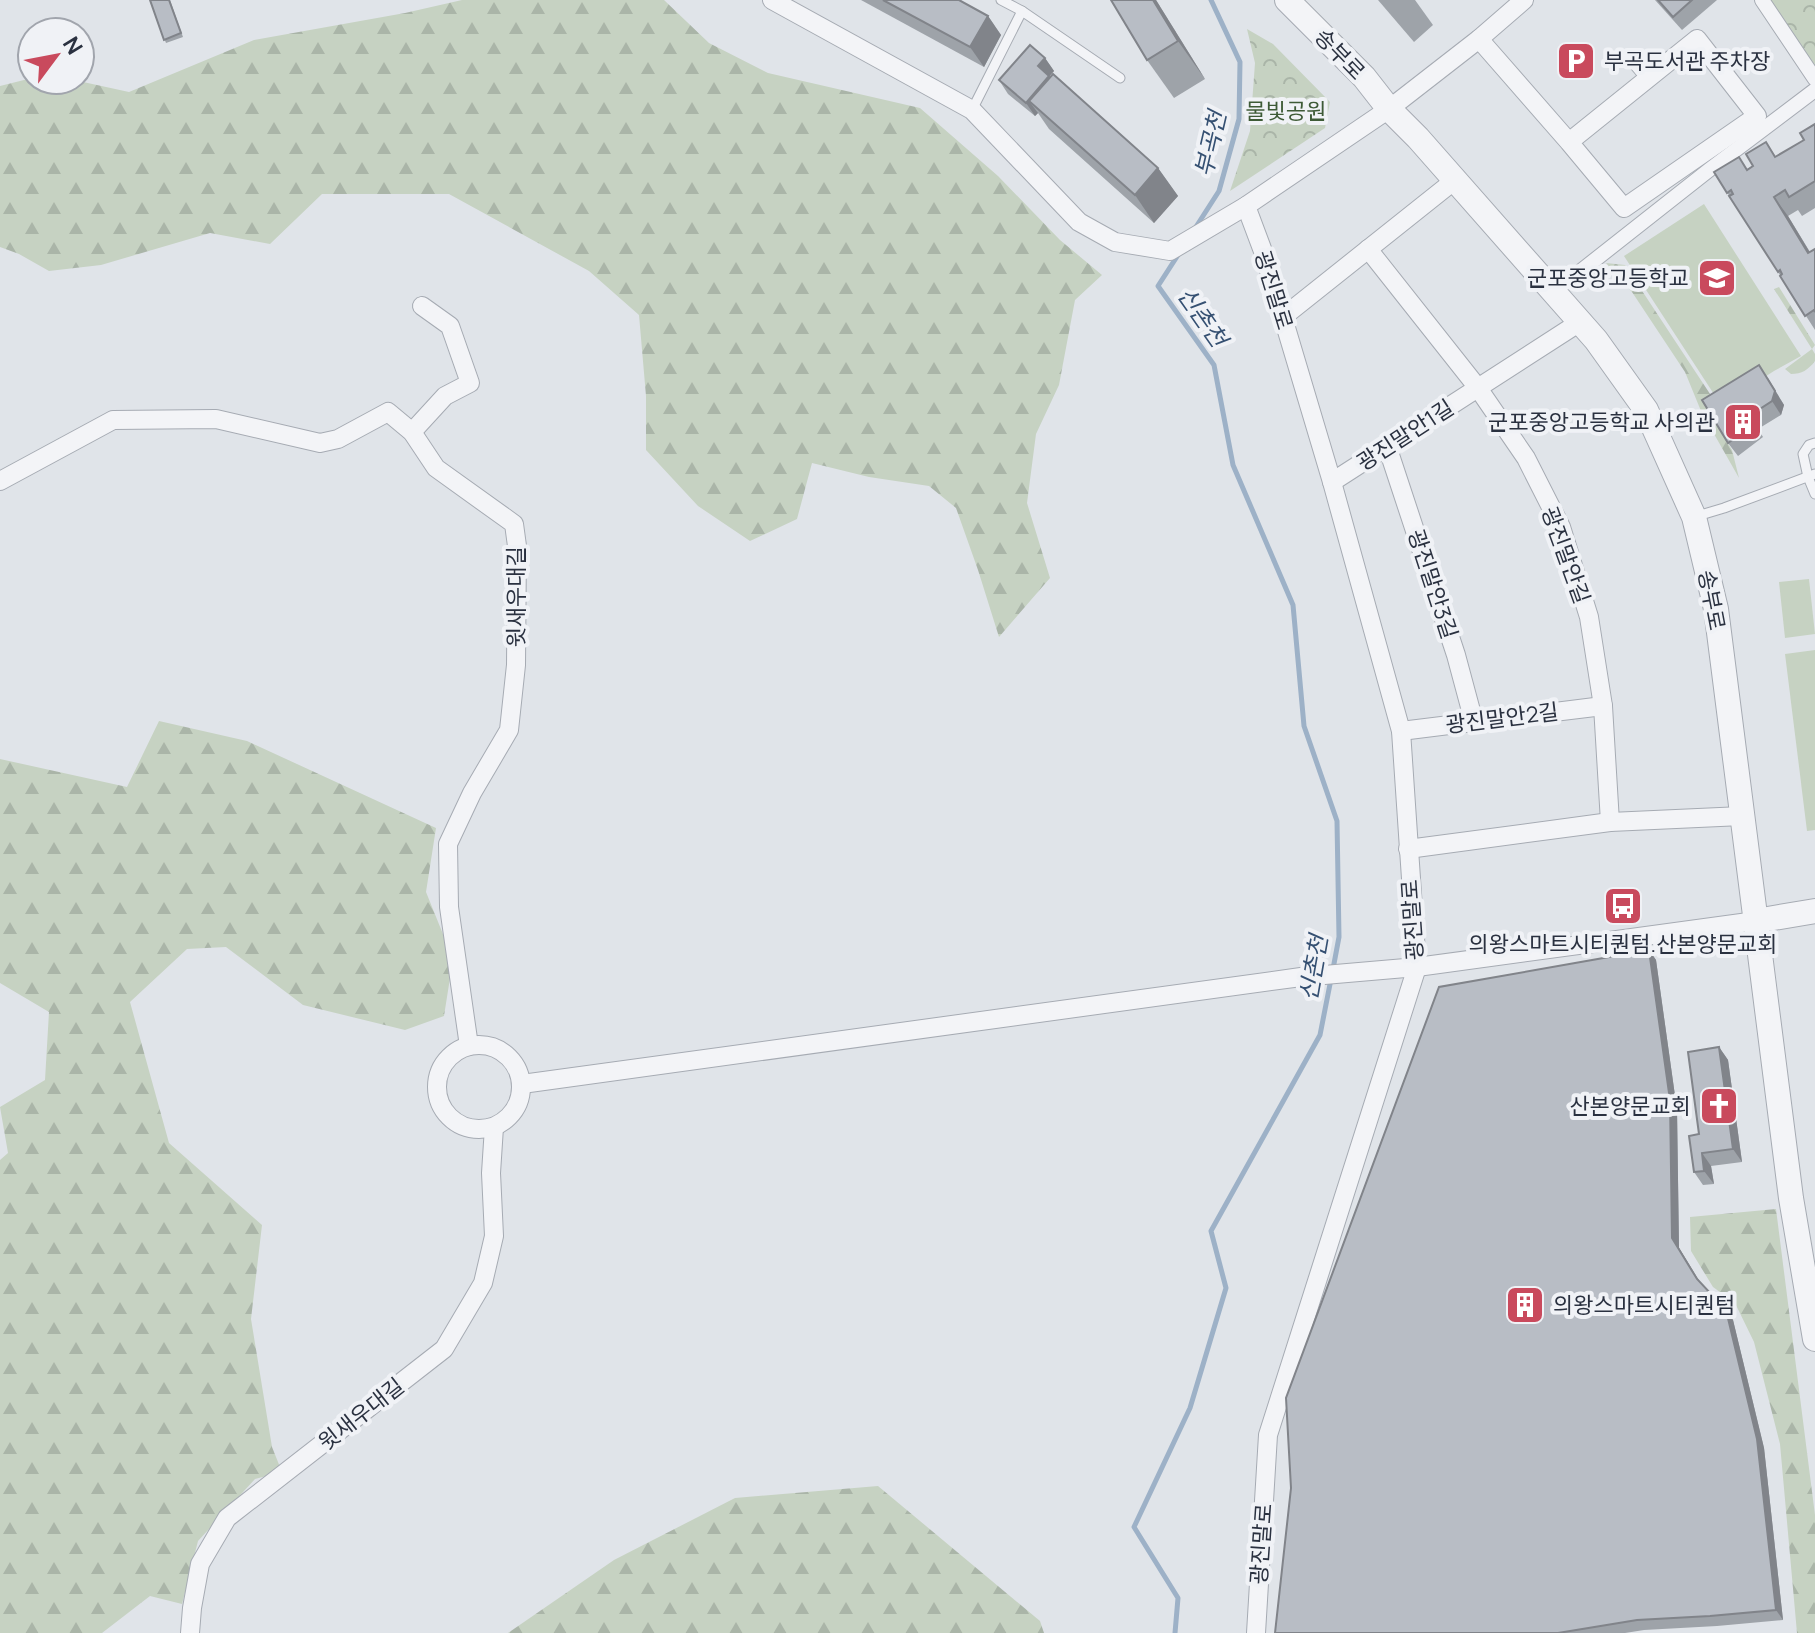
<svg xmlns="http://www.w3.org/2000/svg" width="1815" height="1633" viewBox="0 0 1815 1633" font-family="Manrope,'Noto Sans KR',sans-serif">
  <style>
    .forest { fill: url(#forest-firs) }
    .park { fill: url(#park-crowns) }
    .pitch { fill: #c6d2c2 }
    .lines { fill: none; stroke-linecap: round; stroke-linejoin: round }
    .stream { stroke: #9db1c7; stroke-width: 5 }
    .service-casing { stroke: #a6abb3; stroke-width: 11 }
    .pedestrian-casing { stroke: #a6abb3; stroke-width: 16 }
    .minor-casing { stroke: #a6abb3; stroke-width: 20 }
    .tertiary-casing { stroke: #a6abb3; stroke-width: 26 }
    .service { stroke: #f3f4f7; stroke-width: 9 }
    .pedestrian { stroke: #f3f4f7; stroke-width: 14 }
    .minor { stroke: #f3f4f7; stroke-width: 18 }
    .tertiary { stroke: #f3f4f7; stroke-width: 24 }
    .wall { fill: #9ea3a9 }
    .shaded-wall { fill: #81848a }
    .building { fill: #b8bdc5; stroke: #81848a; stroke-width: 2 }
    .labels { text-anchor: middle; stroke-width: 8; stroke-linejoin: round; paint-order: stroke }
    .street-label { font-size: 22px; fill: #2a3140; stroke: #f0f2f6 }
    .poi-label { font-size: 22px; fill: #2a3140; stroke: #f0f2f6; text-anchor: end }
    .park-label { font-size: 22px; fill: #3e5b37; stroke: #f0f2f6 }
    .water-label { font-size: 24px; font-style: italic; fill: #355072; stroke: #f0f2f6 }
  </style>
  <defs>
    <pattern id="forest-firs" width="22" height="20" patternUnits="userSpaceOnUse" patternTransform="scale(2)"><rect width="22" height="20" fill="#c6d2c2"/><path d="M5 1l3.5 6h-7zM16 11l3.5 6h-7z" fill="#aab5a8"/></pattern>
    <pattern id="park-crowns" width="20" height="18" patternUnits="userSpaceOnUse" patternTransform="scale(2)"><rect width="20" height="18" fill="#c6d2c2"/><path d="M2 6a3 3 0 1 1 6 0M12 15a3 3 0 1 1 6 0" fill="none" stroke="#aab5a8"/></pattern>
  </defs>
  <rect width="100%" height="100%" fill="#e0e4e9"/>
  <g class="forest">
    <path d="M462,0H664L709,43L768,73L920,108L998,176L1060,240L1102,275L1075,300L1059,385L1036,434L1027,503L1050,578L999,637L978,570L956,508L929,486L869,477L812,463L797,519L750,541L698,506L646,450V396L639,315L589,271L449,194H322L270,244L210,233L101,265L49,271L19,254L0,247V86L32,78V80H74L129,92L254,40L405,13Z"/>
    <path d="M1606,263L1625,265L1716,403L1707,409L1732,450L1739,478L1701,411L1685,372L1632,292Z"/>
    <path d="M1779,287L1815,345L1812,349L1815,354V361C1808,370 1802,374 1791,374L1785,369L1812,349L1774,289Z"/>
    <path d="M159,721L247,741L436,828L426,892L453,959L444,1016L405,1030L303,1005L226,947L187,949L130,1002L169,1143L262,1225L251,1319L272,1447L282,1472L255,1479L198,1541L182,1604L150,1596L102,1633H0V1160L8,1153L0,1107L45,1080L49,1012L0,983V759L127,787Z"/>
    <path d="M1776,1209L1815,1515V1633H1797L1780,1444L1754,1342L1735,1303L1713,1287L1691,1251L1690,1217Z"/>
    <path d="M878,1486L1040,1621L1044,1633H508L614,1560L735,1498Z"/>
  </g>
  <g class="park">
    <path d="M1768,0H1815V72Z"/>
    <path d="M1247,29L1273,44L1330,102L1325,128L1230,191L1250,131L1255,63Z"/>
  </g>
  <g class="pitch">
    <path d="M1704,204L1801,356L1774,371L1721,405L1624,256Z"/>
    <path d="M1809,579L1815,634L1785,638L1779,582Z"/>
    <path d="M1815,650V830L1807,831L1785,654Z"/>
  </g>
  <g class="lines">
    <g class="stream">
      <path d="M1194,230L1219,191L1239,119L1240,62L1211,0"/>
      <path d="M1178,255L1158,286L1214,365L1233,465L1293,605L1304,726L1337,821L1339,937L1333,969"/>
      <path d="M1175,1633L1178,1598L1134,1527L1190,1408L1226,1288L1211,1231L1320,1035L1331,979"/>
    </g>
    <g class="service-casing">
      <g id="service">
        <path d="M1001,0L1022,11"/>
        <path d="M1635,66L1647,80"/>
        <path d="M972,110L1022,11L1120,78"/>
        <path d="M1815,443L1809,445L1803,454L1808,477L1815,494"/>
        <path d="M1694,517L1724,508L1815,474"/>
      </g>
    </g>
    <g class="pedestrian-casing">
      <g id="pedestrian">
        <path d="M1762,0L1815,79"/>
        <path d="M1577,274L1709,170L1815,90"/>
      </g>
    </g>
    <g class="minor-casing">
      <g id="minor">
        <path d="M772,0L972,110L1079,222L1115,242L1170,251L1246,206L1389,109L1479,39L1524,0"/>
        <path d="M1479,39L1569,142L1624,208L1757,116L1697,39L1569,142"/>
        <path d="M1246,206L1264,254L1332,482L1401,731L1417,967L1268,1435L1256,1633"/>
        <path d="M1368,249L1478,388L1526,458L1561,527L1589,617L1603,706L1610,822"/>
        <path d="M1283,317L1455,180"/>
        <path d="M412,432L445,396L470,383L450,326L422,306"/>
        <path d="M1387,446L1456,655L1474,722"/>
        <path d="M0,481L113,420L216,419L320,443L338,439L388,412L412,432L436,468L514,524L517,546L516,665L509,730L472,793L448,844L449,907L469,1046"/>
        <path d="M1332,482L1580,322"/>
        <path d="M1401,731L1603,706"/>
        <path d="M1408,849L1610,822L1742,816"/>
        <circle cx="479" cy="1087" r="42"/>
        <path d="M522,1084L1301,977L1417,967L1756,921"/>
        <path d="M190,1633L192,1608L200,1564L227,1518L444,1349L483,1283L494,1236L491,1173L494,1127"/>
      </g>
    </g>
    <g class="tertiary-casing">
      <g id="tertiary">
        <path d="M1287,0L1364,77L1389,109L1418,138L1596,340L1646,410L1694,517L1716,609L1791,1198L1815,1339"/>
        <path d="M1756,921L1815,911"/>
      </g>
    </g>
    <use href="#service" class="service"/>
    <use href="#pedestrian" class="pedestrian"/>
    <use href="#minor" class="minor"/>
    <use href="#tertiary" class="tertiary"/>
  </g>
  <g class="wall">
    <path d="M150,0H170L183,37L166,43Z"/>
    <path d="M861,0H959L988,16L1001,35L984,67Z"/>
    <path d="M1156,0L1205,79L1174,98L1147,60Z"/>
    <path d="M1378,0H1415L1433,25L1414,42Z"/>
    <path d="M1655,0H1717L1682,30Z"/>
    <path d="M1045,58L1054,71L1049,76L1158,168L1178,196L1154,223L1049,129L1038,113L1035,116L1008,94L999,80Z"/>
    <path d="M1815,124V208L1802,216L1798,210L1788,216L1810,252L1815,249V330L1714,172L1747,169L1753,166L1766,142L1776,157L1804,140Z"/>
    <path d="M1768,378L1784,405L1781,415L1758,429L1763,437L1738,456L1728,443Z"/>
    <path d="M1649,950L1656,960L1677,1110L1679,1248L1700,1282L1726,1310L1733,1320L1764,1448L1783,1620L1717,1626L1644,1630L1625,1633H1275Z"/>
    <path d="M1719,1047L1728,1060L1742,1162L1711,1166L1714,1184L1703,1185L1694,1172L1699,1134Z"/>
  </g>
  <g class="shaded-wall">
    <path d="M1153,0H1156L1205,79L1178,41Z"/>
    <path d="M988,16L1001,35L984,67L970,47Z"/>
    <path d="M1045,58L1054,71L1047,79L1038,66Z"/>
    <path d="M1049,76L1029,101L1038,113L1035,116L1026,103Z"/>
    <path d="M1158,168L1178,196L1154,223L1135,195Z"/>
    <path d="M1774,197L1788,216L1815,261L1808,253Z"/>
    <path d="M1759,365L1784,405L1781,415L1772,401Z"/>
    <path d="M1649,950L1656,960L1677,1110L1679,1248L1704,1289L1672,1238Z"/>
    <path d="M1719,1047L1728,1060L1742,1162L1733,1149Z"/>
    <path d="M1702,1153L1711,1166L1714,1184L1704,1171Z"/>
    <path d="M1726,1310L1733,1320L1764,1448L1783,1620L1776,1610Z"/>
  </g>
  <g class="building">
    <path d="M150,0H169L181,33L164,40Z"/>
    <path d="M883,0H959L988,16L970,47Z"/>
    <path d="M1111,0H1153L1178,41L1147,60Z"/>
    <path d="M1658,0H1692L1673,17Z"/>
    <path d="M1030,45L1045,58L1038,66L1049,76L1026,103L999,80Z"/>
    <path d="M1053,74L1158,168L1135,195L1029,101Z"/>
    <path d="M1815,124V181L1789,197L1785,190L1774,197L1808,253L1815,249V312L1814,310L1805,316L1780,276L1782,274L1780,270L1778,272L1729,196L1733,194L1731,190L1727,193L1714,172L1739,157L1747,170L1753,166L1746,154L1766,142L1775,157L1804,140L1800,133Z"/>
    <path d="M1759,365L1775,391L1772,401L1749,416L1754,424L1728,443L1702,400Z"/>
    <path d="M1649,950L1670,1100L1672,1238L1697,1279L1726,1310L1757,1439L1776,1610L1710,1616L1637,1620L1558,1633H1275L1291,1488L1286,1398L1439,987Z"/>
    <path d="M1719,1047L1733,1149L1702,1153L1704,1171L1694,1172L1689,1136L1699,1134L1688,1052Z"/>
  </g>
  <defs>
    <g id="parking-square" transform="scale(2)"><rect x="-9" y="-9" width="18" height="18" rx="4" fill="#c94a5d" stroke="#f0f2f6"/><path d="M-3.5-5.5H1a3.5 3.5 0 0 1 0 7H-1V5.5H-3.5ZM-1-3.4V-.6H.8a1.4 1.4 0 0 0 0-2.8Z" fill="#fff"/></g>
    <g id="school-square" transform="scale(2)"><rect x="-9" y="-9" width="18" height="18" rx="4" fill="#c94a5d" stroke="#f0f2f6"/><path d="M0-5L7-2L0 1L-7-2ZM-4 1L0 2.5L4 1V4Q0 6-4 4Z" fill="#fff"/></g>
    <g id="building-square" transform="scale(2)"><rect x="-9" y="-9" width="18" height="18" rx="4" fill="#c94a5d" stroke="#f0f2f6"/><path d="M-4-6H4V6H1V3H-1V6H-4ZM-2.5-4.3h1.7v1.8h-1.7ZM.8-4.3h1.7v1.8H.8ZM-2.5-1h1.7V.8h-1.7ZM.8-1h1.7V.8H.8Z" fill="#fff"/></g>
    <g id="bus-square" transform="scale(2)"><rect x="-9" y="-9" width="18" height="18" rx="4" fill="#c94a5d" stroke="#f0f2f6"/><path d="M-5-6H5V4H4V6H2V4H-2V6H-4V4H-5ZM-3.5-4V0h7V-4ZM-3.5 1.2v1.5H-2V1.2ZM2 1.2v1.5H3.5V1.2Z" fill="#fff"/></g>
    <g id="church-square" transform="scale(2)"><rect x="-9" y="-9" width="18" height="18" rx="4" fill="#c94a5d" stroke="#f0f2f6"/><path d="M-1.2-6h2.4v3.5h3.3v2.4h-3.3V6h-2.4V-.1h-3.3v-2.4h3.3Z" fill="#fff"/></g>
  </defs>
  <g fill-rule="evenodd">
    <use href="#parking-square" x="1576" y="61"/>
    <use href="#school-square" x="1717" y="278"/>
    <use href="#building-square" x="1743" y="422"/>
    <use href="#bus-square" x="1623" y="906"/>
    <use href="#church-square" x="1719" y="1106"/>
    <use href="#building-square" x="1525" y="1305"/>
  </g>
  <g class="labels">
    <g class="street-label">
      <text transform="translate(1340 54) rotate(46)" y="8">송부로</text>
      <text transform="translate(1274 290) rotate(73)" y="8">광진말로</text>
      <text transform="translate(1405 435) rotate(-33)" y="8">광진말안1길</text>
      <text transform="translate(1566 555) rotate(70)" y="8">광진말안길</text>
      <text transform="translate(1433 584) rotate(72)" y="8">광진말안3길</text>
      <text transform="translate(516 597) rotate(-90)" y="8">윗새우대길</text>
      <text transform="translate(1712 600) rotate(79)" y="8">송부로</text>
      <text transform="translate(1502 718) rotate(-7)" y="8">광진말안2길</text>
      <text transform="translate(1412 920) rotate(-94)" y="8">광진말로</text>
      <text transform="translate(361 1414) rotate(-38)" y="8">윗새우대길</text>
      <text transform="translate(1261 1544) rotate(-86)" y="8">광진말로</text>
    </g>
    <g class="poi-label">
      <text x="1604" y="69" text-anchor="start">부곡도서관 주차장</text>
      <text x="1689" y="286">군포중앙고등학교</text>
      <text x="1715" y="430">군포중앙고등학교 사의관</text>
      <text x="1623" y="952" text-anchor="middle">의왕스마트시티퀀텀.산본양문교회</text>
      <text x="1691" y="1114">산본양문교회</text>
      <text x="1553" y="1313" text-anchor="start">의왕스마트시티퀀텀</text>
    </g>
    <g class="park-label">
      <text x="1286" y="119">물빛공원</text>
    </g>
    <g class="water-label">
      <text transform="translate(1211 144) rotate(-77)" y="8">부곡천</text>
      <text transform="translate(1202 317) rotate(55)" y="8">신촌천</text>
      <text transform="translate(1314 968) rotate(-80)" y="8">신촌천</text>
    </g>
  </g>
  <g transform="translate(56 56) rotate(58)"><circle r="38" fill="#f0f2f6" stroke="#a1a5ad" stroke-width="2"/>
  <path d="M0-6L14 30L0 20L-14 30Z" fill="#c94a5d"/>
  <text y="-12" font-size="22" font-weight="bold" text-anchor="middle" fill="#2a3140">N</text>
  </g>
</svg>
